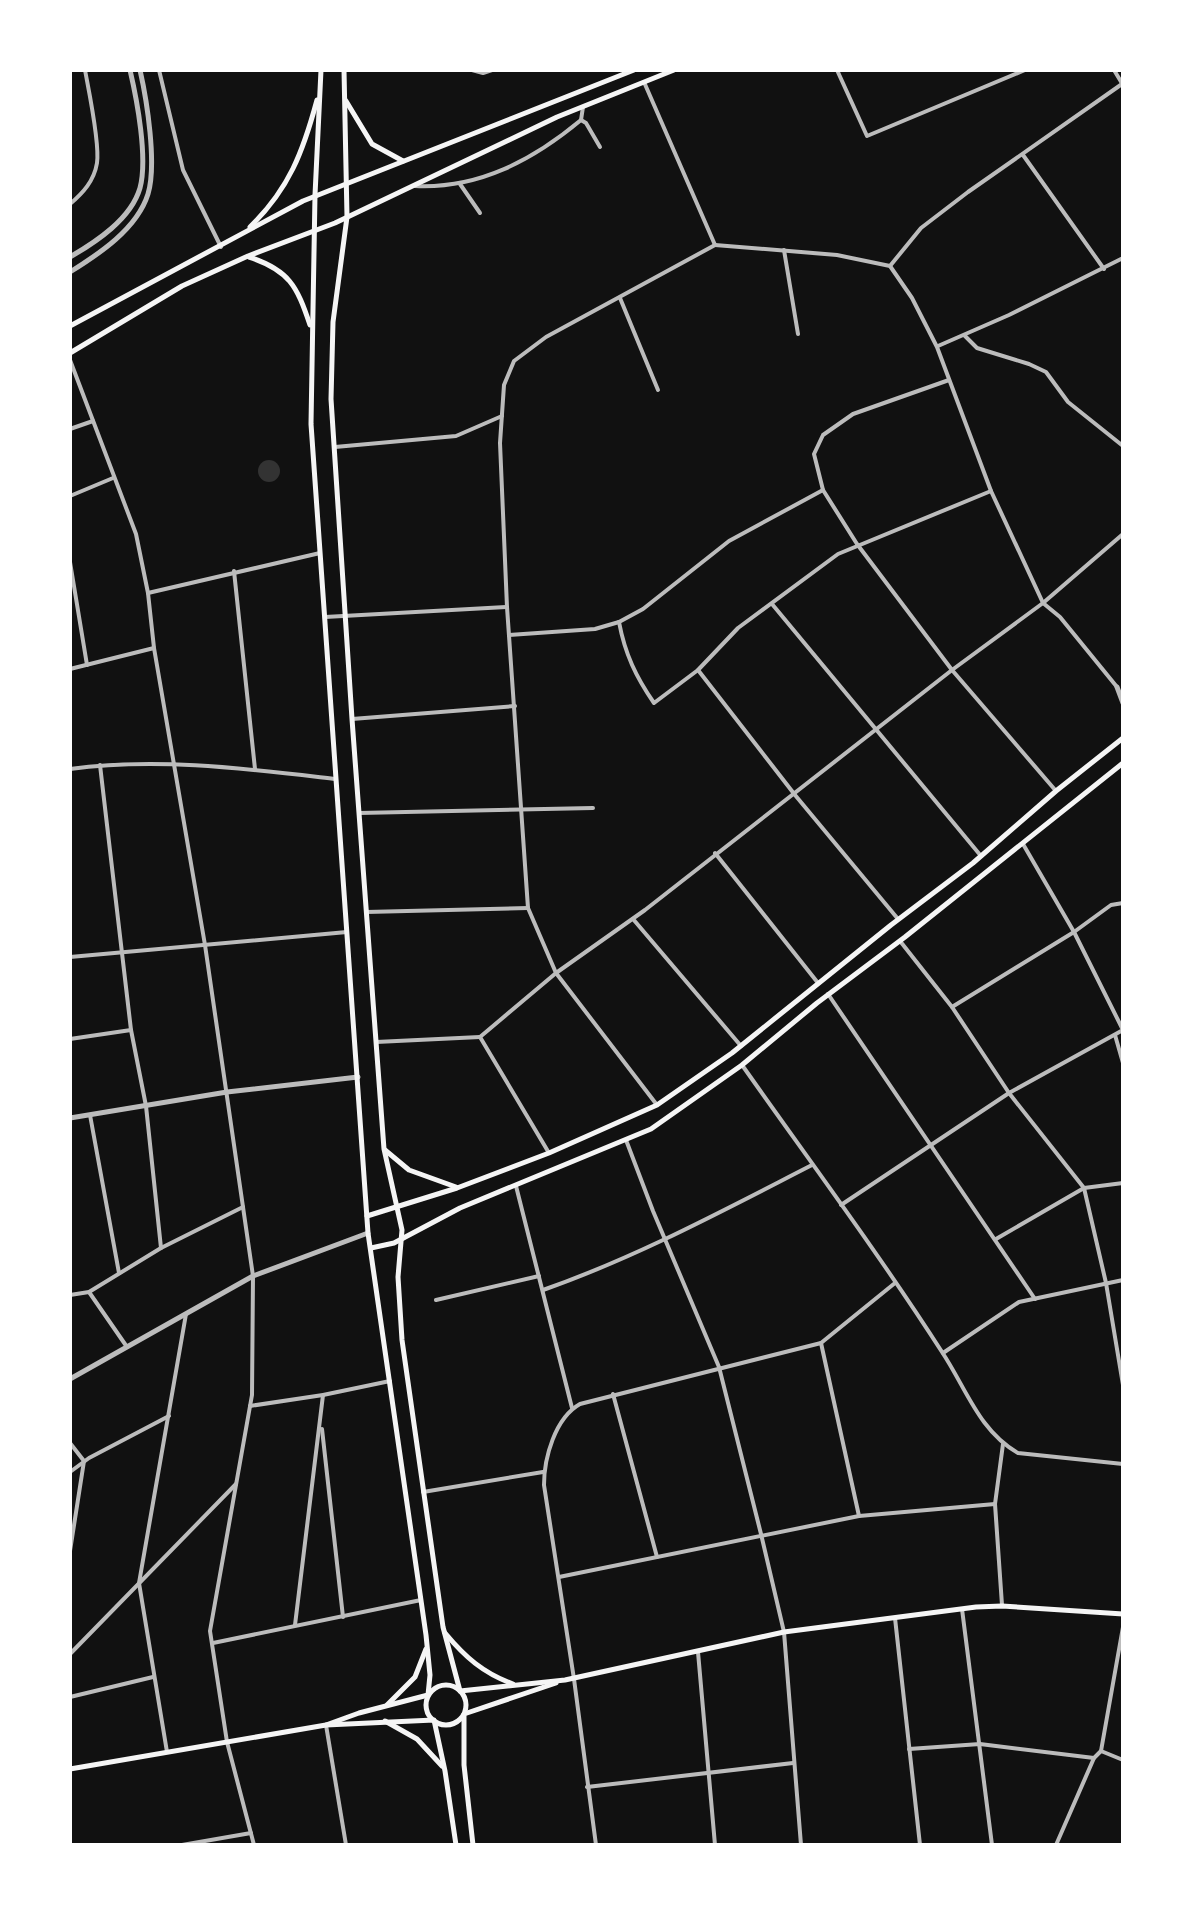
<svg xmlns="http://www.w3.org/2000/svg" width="1193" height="1915" viewBox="0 0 1193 1915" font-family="Lato,sans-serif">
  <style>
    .water { fill: #333 }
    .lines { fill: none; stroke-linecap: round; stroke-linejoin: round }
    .minor { stroke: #bcbcbc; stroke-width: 4 }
    .tertiary { stroke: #bcbcbc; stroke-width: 5 }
    .secondary { stroke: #f5f5f5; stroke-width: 5 }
  </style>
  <rect width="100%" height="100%" fill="#111"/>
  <circle class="water" cx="269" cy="471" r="11"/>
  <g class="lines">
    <g class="minor">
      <path d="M159,70L183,170L221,247"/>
      <path d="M472,70L483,73L492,70"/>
      <path d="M837,70L867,136L1025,70"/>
      <path d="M1114,70L1123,85"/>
      <path d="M644,82L715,245"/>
      <path d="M581,120L586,123L600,147"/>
      <path d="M1023,155L1104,269"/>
      <path d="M460,184L480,213"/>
      <path d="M415,186C479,189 533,160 581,120L583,107"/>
      <path d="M70,204C83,193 94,181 97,163C100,143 89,92 85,70"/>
      <path d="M715,245L837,255L890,266L912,298L937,347L991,491L1043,603L1060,617L1117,687"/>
      <path d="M784,250L798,334"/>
      <path d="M890,266L921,228L968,192L1122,84"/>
      <path d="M620,298L658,390"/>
      <path d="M965,336L977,348L1029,364L1046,372L1068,402L1123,446"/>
      <path d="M938,346L1009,315L1123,258"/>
      <path d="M70,360L136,534L148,593L154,648L205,945L253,1276L252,1395L210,1631L227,1742L254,1845"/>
      <path d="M949,380L853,414L823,435L814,454L823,490L857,544L952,670L1056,791"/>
      <path d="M70,429L93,421"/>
      <path d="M335,447L456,436L502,416"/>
      <path d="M70,496L113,478"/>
      <path d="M70,562L87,665"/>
      <path d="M234,571L255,769"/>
      <path d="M148,593L320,553"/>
      <path d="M772,604L981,856"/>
      <path d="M325,617L506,607"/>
      <path d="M619,622C625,654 636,677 654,703L698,670L738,628L838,554L991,491"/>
      <path d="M509,635L595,629L619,622L643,609L729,541L823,490"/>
      <path d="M70,669L154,648"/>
      <path d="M698,670L795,795L898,919"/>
      <path d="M352,719L515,706"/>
      <path d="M100,765L131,1030L146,1106L161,1248"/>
      <path d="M70,769C158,757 249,769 336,779"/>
      <path d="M359,813L593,808"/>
      <path d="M715,853L818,983"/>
      <path d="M366,912L528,908"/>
      <path d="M633,919L741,1046"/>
      <path d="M900,941L952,1007L1009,1093L1084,1188L1106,1283L1123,1385"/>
      <path d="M70,957L347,932"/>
      <path d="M828,994L1035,1299"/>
      <path d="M952,1007L1074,932L1111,905L1123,903"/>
      <path d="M1115,1035L1123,1063"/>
      <path d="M70,1039L131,1030"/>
      <path d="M376,1042L480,1037"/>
      <path d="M742,1065C809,1160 879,1254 942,1352C966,1388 979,1431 1018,1453L1123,1464"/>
      <path d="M657,1105L556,973L528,908L507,607L500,443L504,385L514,361L546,337L715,245"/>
      <path d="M90,1115L119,1273"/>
      <path d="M626,1140L653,1211L719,1367L761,1534L784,1632L801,1845"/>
      <path d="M549,1153L480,1037L556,973L645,910L952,670L1043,603L1123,534"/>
      <path d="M516,1186L572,1408"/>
      <path d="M841,1205L1009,1093L1123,1030L1074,932L1023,844"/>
      <path d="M996,1239L1084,1188L1123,1183"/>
      <path d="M543,1290C637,1257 724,1210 812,1165"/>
      <path d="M89,1292L127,1347"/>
      <path d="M70,1295L89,1292L161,1248L243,1207"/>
      <path d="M436,1300L539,1276"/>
      <path d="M821,1343L859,1516"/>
      <path d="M943,1353L1019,1302L1123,1280"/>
      <path d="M613,1394L657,1557"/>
      <path d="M250,1406L323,1395L390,1381"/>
      <path d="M322,1429L343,1617"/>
      <path d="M70,1443L84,1461L70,1551"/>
      <path d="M70,1472L89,1458L169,1416"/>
      <path d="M423,1492L543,1472"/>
      <path d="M559,1577L859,1516L995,1504"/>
      <path d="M1002,1605L995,1504L1003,1444"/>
      <path d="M962,1609L992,1845"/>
      <path d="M895,1618L920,1845"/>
      <path d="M295,1625L323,1395"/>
      <path d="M213,1643L421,1600"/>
      <path d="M698,1652L715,1845"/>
      <path d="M70,1654L236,1484"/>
      <path d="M70,1697L153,1677"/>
      <path d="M326,1725L346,1845"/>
      <path d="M909,1749L980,1744L1094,1758"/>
      <path d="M1101,1751L1123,1760"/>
      <path d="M167,1752L139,1583L186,1314"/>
      <path d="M587,1787L793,1763"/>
      <path d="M182,1845L251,1833"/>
      <path d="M596,1845L574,1679L544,1485C544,1458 555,1418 580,1404L821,1343L895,1283"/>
      <path d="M1056,1845L1094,1758L1101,1751L1123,1627"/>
    </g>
    <g class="tertiary">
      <path d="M70,257C96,242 131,219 140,188C148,158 137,100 130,70"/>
      <path d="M70,272C99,254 137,229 148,194C157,164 147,101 140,70"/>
      <path d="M1117,687L1123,703"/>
      <path d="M70,1118L227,1092L358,1077"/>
      <path d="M70,1379L253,1276L368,1233"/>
    </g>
    <g class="secondary">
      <path d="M321,70L315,195L311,424L368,1233L426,1635L430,1675L428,1695L359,1713L326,1725"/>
      <path d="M344,70L347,217L333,322L331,399L352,719L384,1149L402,1230L398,1277L402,1340L443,1627L460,1691L565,1680L784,1632L976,1607L1002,1606L1123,1614"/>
      <path d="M346,101L372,144L403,161"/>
      <path d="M250,227C289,189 303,152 317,100"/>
      <path d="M249,257C289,270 297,286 310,325"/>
      <path d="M70,326L303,201L634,70"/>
      <path d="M70,353L182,286L248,256L335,223L557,117L674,70"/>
      <path d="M385,1150L409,1170L456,1187"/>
      <path d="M367,1216L457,1188L549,1153L657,1105L732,1053L891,925L973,863L1056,791L1123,738"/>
      <path d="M371,1248L394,1243L460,1208L651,1129L742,1065L817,1003L905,937L1123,763"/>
      <path d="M445,1633C465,1657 483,1673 513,1684"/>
      <circle cx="446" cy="1705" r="20"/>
      <path d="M387,1705L415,1677L426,1649"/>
      <path d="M385,1721L417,1739L442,1766"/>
      <path d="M70,1769L326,1725L434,1720L445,1771L456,1845"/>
      <path d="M473,1845L464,1765V1714L556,1683"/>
    </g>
  </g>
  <rect width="1193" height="1915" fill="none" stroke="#ffffff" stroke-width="144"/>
</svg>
